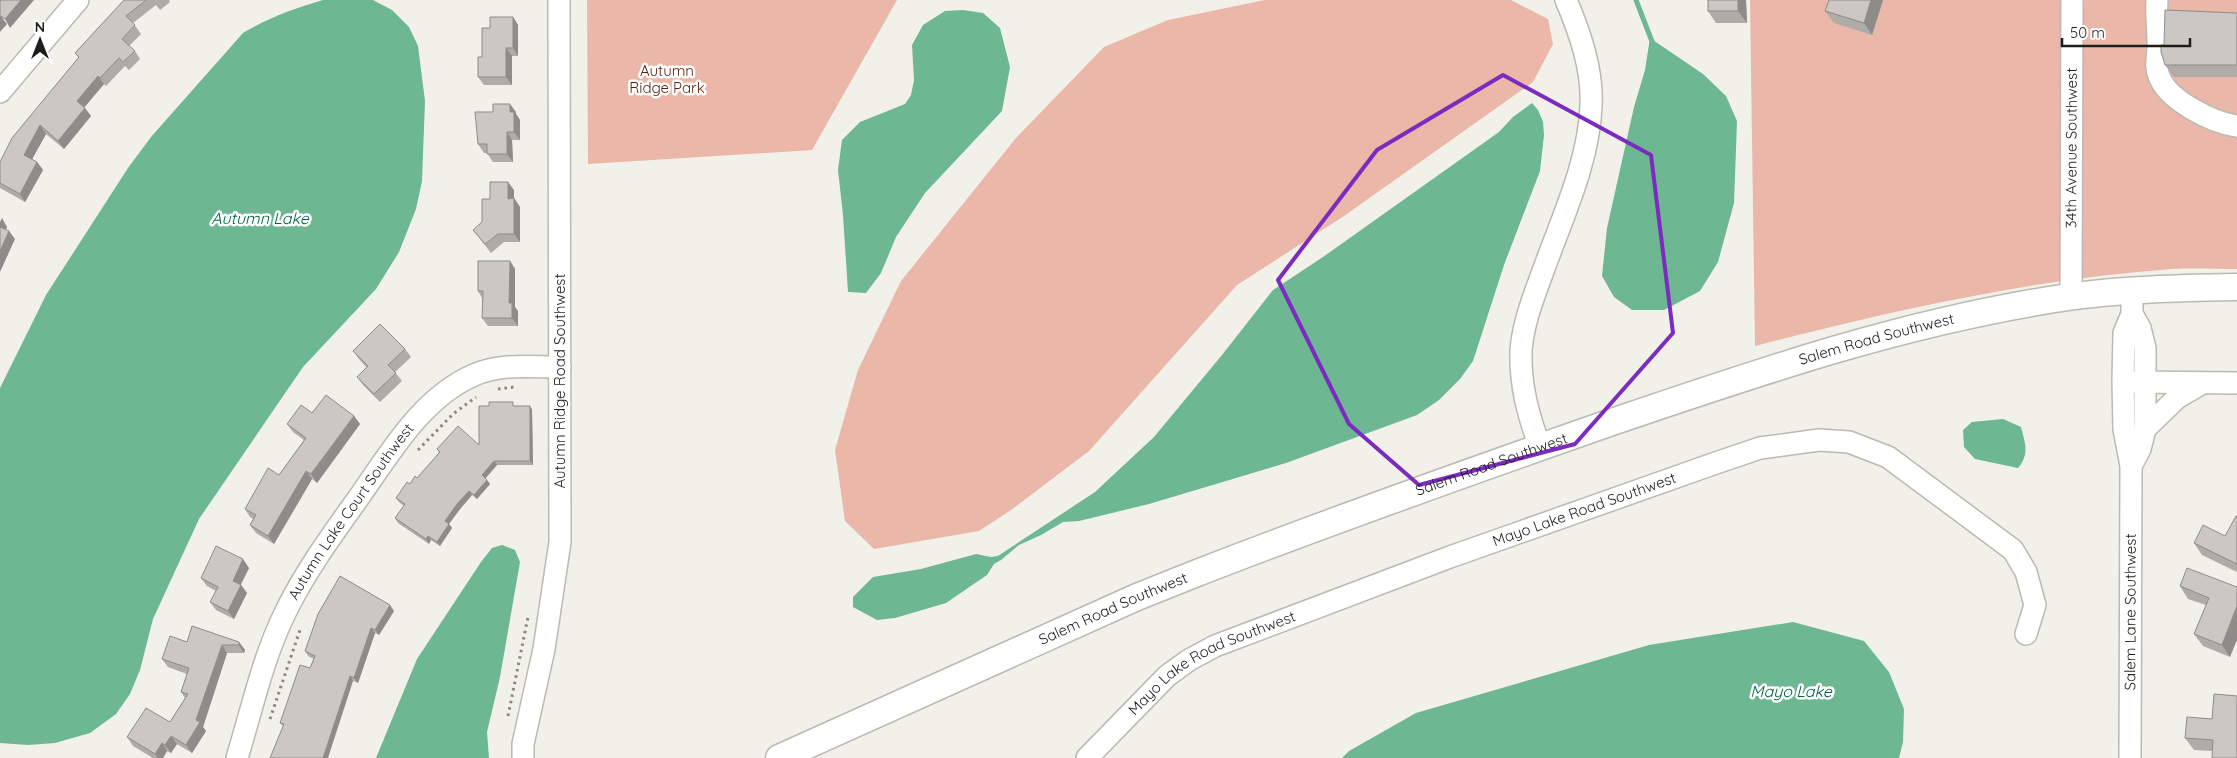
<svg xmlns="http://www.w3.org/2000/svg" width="2237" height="758" viewBox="0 0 2237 758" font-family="Quicksand,sans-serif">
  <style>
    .green { fill: #eab7a8 }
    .water { fill: #6db793 }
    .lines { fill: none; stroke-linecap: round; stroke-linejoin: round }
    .stream { stroke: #6db793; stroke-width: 5 }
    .minor-casing { stroke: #bab9b2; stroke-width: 24 }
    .major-casing { stroke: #bab9b2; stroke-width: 29 }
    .path { stroke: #888782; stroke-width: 3; stroke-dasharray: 2.5 4; stroke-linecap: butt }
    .minor { stroke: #fff; stroke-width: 21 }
    .major { stroke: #fff; stroke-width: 26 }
    .wall { fill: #afaba7 }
    .shaded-wall { fill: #8f8b88 }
    .building { fill: #ccc7c2; stroke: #8f8b88 }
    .marked { fill: none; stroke: #7b2cbf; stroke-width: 4; stroke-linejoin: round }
    .labels { text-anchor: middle; stroke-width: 5; stroke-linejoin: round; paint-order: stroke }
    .park-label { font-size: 15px; fill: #5a1b08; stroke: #fff }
    .street-label { font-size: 15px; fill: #1d1d1a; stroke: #fff }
    .water-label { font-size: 16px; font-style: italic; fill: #026443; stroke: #fff }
  </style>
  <rect width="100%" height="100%" fill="#f1f0e9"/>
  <g class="green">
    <path d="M587,0H897L812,150L588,164Z"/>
    <path d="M1265,0H1511L1548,19L1553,44L1533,82L1344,216L1237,285L1089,451L1011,510L979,531L874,549L845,521L835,450L858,370L901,281L1016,138L1104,47L1168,20Z"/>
    <path d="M1750,0H2237V269C2216,269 2194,268 2172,269C2031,279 1891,311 1755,346Z"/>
  </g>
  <g class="water">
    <path d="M323,0H373L392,10L409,27L418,46L425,101L422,181L416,209L399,252L376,289L303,367L199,519L153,619L140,670L130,694L116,714L90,733L55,743L28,745L0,743V388L46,295L128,168L151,137L243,33C268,18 295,8 323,0Z"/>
    <path d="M963,10L983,13L1000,28L1010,67L1002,111L925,193L896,237L881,273L866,293L848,292L843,215L838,170L842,140L860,122L905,104L911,95L914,80L912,45L923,25L945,11Z"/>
    <path d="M1650,38L1703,74L1726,96L1737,121L1734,203L1718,262L1700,291L1664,310H1632L1614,297L1602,276L1607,228L1634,107L1645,70Z"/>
    <path d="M1532,103L1538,110L1543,122L1544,135L1540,171L1504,265L1473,361L1460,379L1439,400L1417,415L1286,463L1149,504L1079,521L1063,522L1041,535L1019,545L1001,560L994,564L987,575L946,603L895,618L877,620L853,607V597L873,577L921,569L976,554L991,557L998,556L1095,492L1154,437L1222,355L1273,290L1323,257L1499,132L1513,117Z"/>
    <path d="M2003,419L2021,427C2025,443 2030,454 2018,468L1975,459L1964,447L1963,430L1972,422Z"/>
    <path d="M502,545L515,550L520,562L500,677L487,732L489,758H376L417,659L481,562L492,548Z"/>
    <path d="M1793,622L1864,641L1889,672L1904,709L1903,742L1899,758H1342L1349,751L1416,713L1649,645Z"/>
  </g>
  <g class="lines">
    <path class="stream" d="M1636,0L1653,44"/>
    <g class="minor-casing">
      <g id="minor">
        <path d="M2157,0C2156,14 2158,28 2158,42C2159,54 2154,65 2159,76C2167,100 2213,123 2237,126"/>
        <path d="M0,92L78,0"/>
        <path id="s1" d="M2071,297L2072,0"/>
        <path d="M2132,382L2237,383"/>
        <path d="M2145,429L2177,398L2201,384"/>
        <path d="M1540,447C1528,415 1520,385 1521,351C1523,321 1536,291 1546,263C1564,214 1589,160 1591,106C1593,70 1580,33 1566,0"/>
        <path d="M2131,466L2140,449L2145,429V348L2140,328L2132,314"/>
        <path id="s2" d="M237,758C252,709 263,657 286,611C305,572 332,535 357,500C389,455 421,398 474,375C501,363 531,367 560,367"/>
        <path d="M523,758V744L544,649L560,542L559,0"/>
        <path id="s3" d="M1087,758L1167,676L1189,660L1215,646L1450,557L1713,464L1760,448L1819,440L1849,442L1888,457L2013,550L2026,572L2035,605L2026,634"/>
        <path id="s4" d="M2130,758L2131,466L2124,429L2123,382L2124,333L2132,314V291"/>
      </g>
    </g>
    <g class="major-casing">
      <g id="major">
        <path id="s5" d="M779,758L1137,597L1192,575C1330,521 1469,472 1609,423C1762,371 1907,321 2068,297C2123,289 2181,288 2237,287"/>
      </g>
    </g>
    <g class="path">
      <path d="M498,389L514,387"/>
      <path d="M418,450L453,414L476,397"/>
      <path d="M508,716L528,617"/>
      <path d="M270,719L301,627"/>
    </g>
    <use href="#minor" class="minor"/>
    <use href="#major" class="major"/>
  </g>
  <g class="wall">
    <path d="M124,0H169L170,2L160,10L156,5L133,23L141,34L129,46L135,51L140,59L129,70L125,66L106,86L104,84L84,107L91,116L64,149L46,134L32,159L37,162L43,170L25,202L0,188V162L79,58L75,53Z"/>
    <path d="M1708,0H1746L1747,23H1716L1708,11Z"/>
    <path d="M1883,0L1872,35L1834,23L1825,11Z"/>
    <path d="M2237,13V77H2174L2165,65L2164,45Z"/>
    <path d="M513,17L518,25V56H512V85H484L478,77L490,28Z"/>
    <path d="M516,112V114L520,120V140H512L513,162H493L487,153H484L478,144Z"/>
    <path d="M514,190V198L520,207V242H504L491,253L473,230L482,222L490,199Z"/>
    <path d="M510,261L515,269V307L518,311V326H488L482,318V298L478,291Z"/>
    <path d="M405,349L411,357L395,372L402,381L380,402L363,385L357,377L367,368L359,359L353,351Z"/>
    <path d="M489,406H530L532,410L533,465H497L485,478L490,484L477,499L472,495L460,509L449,524L452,528L440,546L431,540L429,544L398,523L395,518L404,506L399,502L396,498L417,478L439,453L437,449L479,445Z"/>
    <path d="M312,413L354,416L360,424L317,483L312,479L274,544L256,533L250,525L253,519L250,517L245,509L279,475L304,440L293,432L287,424Z"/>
    <path d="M2237,516V572L2202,555L2194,543L2225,536Z"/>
    <path d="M249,568L241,585L247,593L234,619L216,610L210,602L216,591L207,586L201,578Z"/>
    <path d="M2180,586L2237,587L2230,657L2203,646L2194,634L2206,605L2188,599Z"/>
    <path d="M394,611L379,635L375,633L358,683L353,681L283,726L280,723L310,668L314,659L308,656L305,651Z"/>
    <path d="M187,642H239L245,650L244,653H227L203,727L206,731L192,753L177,744L171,753L167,751L163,758H153L133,746L127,737L170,722L185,698L181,692L187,674L168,667L162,659Z"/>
    <path d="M2237,696L2212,751L2194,750L2185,738L2212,719Z"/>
  </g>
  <g class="shaded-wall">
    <path d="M21,0H34L10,28L5,19Z"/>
    <path d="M1738,0H1746L1747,23L1738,11Z"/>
    <path d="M1871,0H1883L1872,35L1864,23Z"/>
    <path d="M1,16L7,24L0,32V17Z"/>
    <path d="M513,17L518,25V56L513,48Z"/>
    <path d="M506,48L512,56V85L506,77Z"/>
    <path d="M98,76L104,84L83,109L77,101Z"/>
    <path d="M510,104L516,112V114L520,120V140L514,132L510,112Z"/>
    <path d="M85,108L91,116L64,149L58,141Z"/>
    <path d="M40,125L46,134L30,163L24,155Z"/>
    <path d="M507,132L512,140L513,162L507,154Z"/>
    <path d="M37,162L43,170L25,202L20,194Z"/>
    <path d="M508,182L514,190V198L520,207V242L514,234L508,199Z"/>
    <path d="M2,218L7,227L4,235L0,229V222Z"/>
    <path d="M9,231L15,239L0,272V251Z"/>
    <path d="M510,261L515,269V307L518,311V326L512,318L509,303Z"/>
    <path d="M530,406L532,410L533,465L530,461Z"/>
    <path d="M354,416L360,424L317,483L311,474Z"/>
    <path d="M494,461L497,465L485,479L482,475Z"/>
    <path d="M306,471L312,479L274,544L268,536Z"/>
    <path d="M487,480L490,484L477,499L474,495Z"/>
    <path d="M469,491L472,495L460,509L448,525L445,521L457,504Z"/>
    <path d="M449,524L452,528L440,546L437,542Z"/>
    <path d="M428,536L431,540L429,544L426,539Z"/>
    <path d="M243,559L249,568L238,589L233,581Z"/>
    <path d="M241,585L247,593L234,619L228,611Z"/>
    <path d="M390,605L394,611L379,635L375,630Z"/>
    <path d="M2237,606V640L2230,657L2222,645Z"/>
    <path d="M371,628L375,633L358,683L354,678Z"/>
    <path d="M239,642L245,650L244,653L239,645Z"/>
    <path d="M222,645L227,653L203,727L206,731L192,753L186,745L196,720Z"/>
    <path d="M350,676L353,681L328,758H323Z"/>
    <path d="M171,736L177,744L171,753L165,745Z"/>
    <path d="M162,743L167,751L163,758H158L155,754Z"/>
  </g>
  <g class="building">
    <path d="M0,0H21L5,19L1,16L0,17Z"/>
    <path d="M124,0H146L126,16L135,25L122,39L135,51L123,62L119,58L100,78L98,76L77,101L85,108L58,141L40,125L24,155L37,162L20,194L0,183V162L12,138L79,57L75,53Z"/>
    <rect x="1708" y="0" width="30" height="11"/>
    <path d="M1829,0H1871L1864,23L1825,11Z"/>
    <path d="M2165,10L2237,13V65H2165L2161,52V45H2164Z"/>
    <path d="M490,17H513V48H506V77H478V57H482V28H490Z"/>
    <path d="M493,104H510V112H514V132H507V154H487V144H478L475,112H493Z"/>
    <path d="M490,182H508V199L514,198V234H498L485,244L473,230L482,222V199H490Z"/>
    <path d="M0,227L9,231L0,251Z"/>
    <path d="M478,261H510L509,303H512V318H482L483,291H478Z"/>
    <path d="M380,324L405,349L388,365L396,373L374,394L357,377L368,366L353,351Z"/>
    <path d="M326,395L354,416L311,474L306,471L268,536L250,525L256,515L245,509L268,468L279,475L306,438L287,424L301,405L312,413Z"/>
    <path d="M489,402H513V406H530V461H494L482,475L487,480L474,495L469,491L457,504L445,521L449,524L437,542L428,536L426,539L395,518L405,504L396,498L407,482L410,484L415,476L417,478L440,452L437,449L458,426L479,445V406H489Z"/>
    <path d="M2236,516H2237V564L2194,543L2203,525L2225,536Z"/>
    <path d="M216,546L243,559L233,581L241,585L228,611L210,602L218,587L201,578Z"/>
    <path d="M2187,568L2237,587V606L2222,645L2194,634L2209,598L2180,586Z"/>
    <path d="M340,576L390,605L375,630L371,628L354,678L350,676L323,758H270L284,724L280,723L300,665L310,668L315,656L305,651L318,614Z"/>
    <path d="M192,626L239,642V645H222L196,720L200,722L186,745L171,736L165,745L162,743L155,754L127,737L146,708L170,722L188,694L181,692L189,668L162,659L170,636L187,642Z"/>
    <path d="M2214,694L2237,696V758H2212L2213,740L2185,738L2187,717L2212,719Z"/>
  </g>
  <path class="marked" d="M1503,75L1651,155L1673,333L1575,444L1419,485L1349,424L1278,280L1377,150Z"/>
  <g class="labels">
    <g class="park-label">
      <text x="667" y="76">Autumn<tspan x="667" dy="17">Ridge Park</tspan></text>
    </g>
    <g class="street-label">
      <text dy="5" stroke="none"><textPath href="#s1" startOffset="149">34th Avenue Southwest</textPath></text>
      <text dy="5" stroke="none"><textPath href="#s5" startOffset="1176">Salem Road Southwest</textPath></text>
      <text transform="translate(560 381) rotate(-90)" y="5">Autumn Ridge Road Southwest</text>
      <text dy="5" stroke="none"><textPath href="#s5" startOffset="771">Salem Road Southwest</textPath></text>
      <text dy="5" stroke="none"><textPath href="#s3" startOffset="565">Mayo Lake Road Southwest</textPath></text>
      <text dy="5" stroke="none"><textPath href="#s2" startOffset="274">Autumn Lake Court Southwest</textPath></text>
      <text dy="5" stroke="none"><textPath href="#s5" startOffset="366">Salem Road Southwest</textPath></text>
      <text dy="5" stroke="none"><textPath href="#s4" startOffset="146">Salem Lane Southwest</textPath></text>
      <text dy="5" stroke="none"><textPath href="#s3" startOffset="160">Mayo Lake Road Southwest</textPath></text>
    </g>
    <g class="water-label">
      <text x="260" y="224">Autumn Lake</text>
      <text x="1791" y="697">Mayo Lake</text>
    </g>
  </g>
  <g transform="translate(40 40)" stroke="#ffffff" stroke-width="4" paint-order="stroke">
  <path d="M0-4L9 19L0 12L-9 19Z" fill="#1d1d1a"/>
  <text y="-8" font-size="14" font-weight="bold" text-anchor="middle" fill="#1d1d1a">N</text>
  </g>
  <path d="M2062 38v8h128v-8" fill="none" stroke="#1d1d1a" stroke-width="2.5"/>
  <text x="2070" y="38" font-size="15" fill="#1d1d1a" stroke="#ffffff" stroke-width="4" paint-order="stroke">50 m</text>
</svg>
